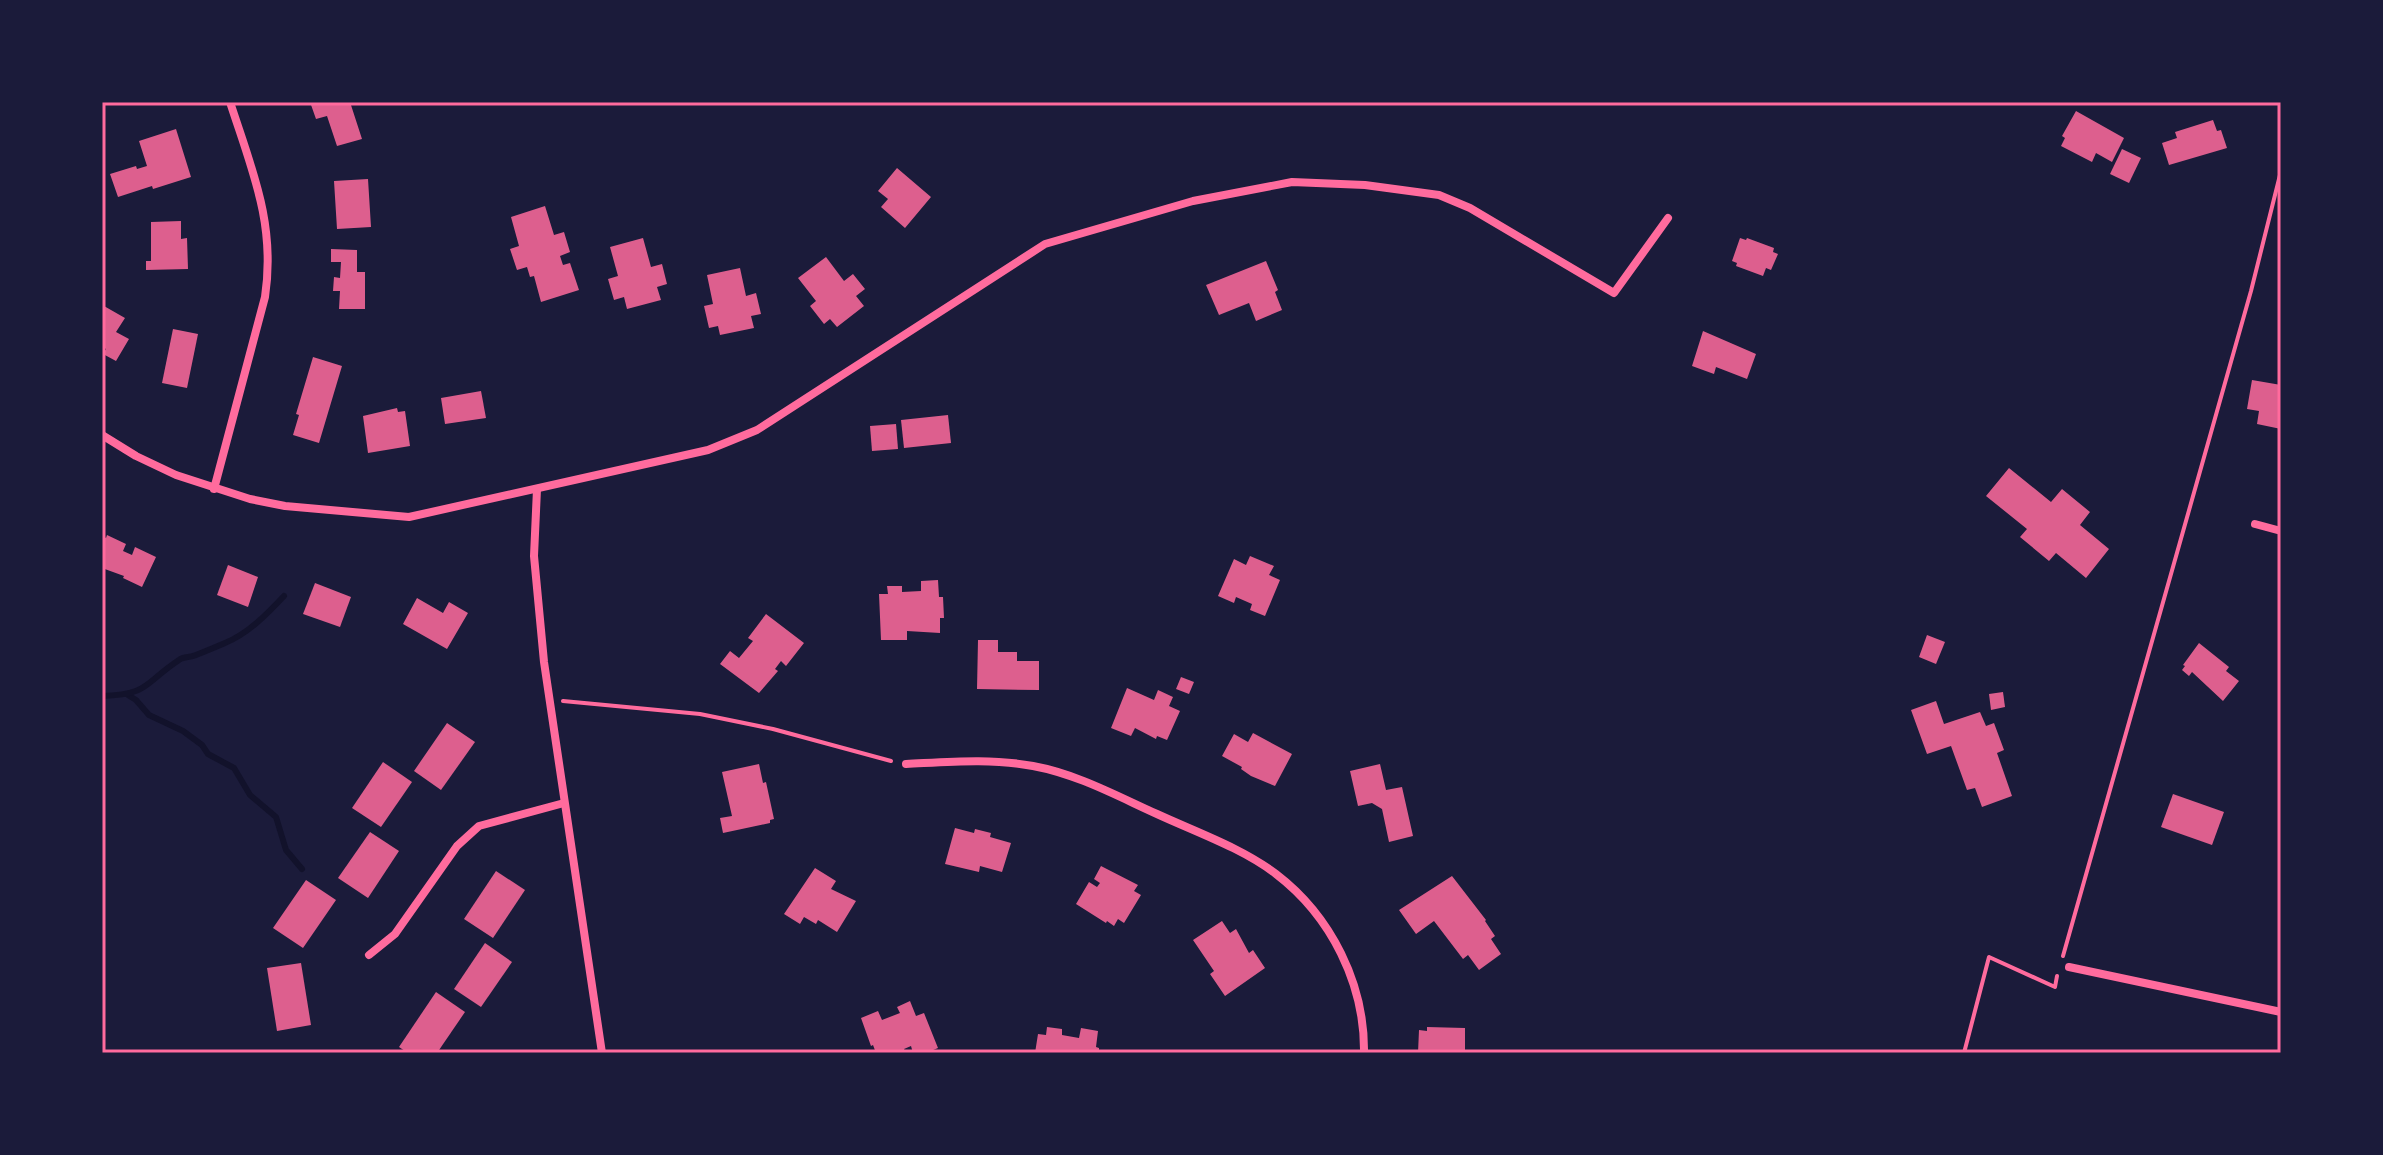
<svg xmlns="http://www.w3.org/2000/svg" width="2383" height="1155" viewBox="0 0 2383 1155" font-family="'IBM Plex Serif',serif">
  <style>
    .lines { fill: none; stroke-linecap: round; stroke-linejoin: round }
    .stream { stroke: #12122b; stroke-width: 6 }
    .building { fill: #dd5f8e }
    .path { stroke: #ff6b9d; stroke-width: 4 }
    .minor { stroke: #ff6b9d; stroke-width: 8 }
    .neatline { fill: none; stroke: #ff6b9d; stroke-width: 3 }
  </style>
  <rect width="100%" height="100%" fill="#1b1b3a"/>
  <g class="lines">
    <g class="stream">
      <path d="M128,695L136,700L149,715L183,731L202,745L208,754L234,768L250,795L276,817L286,850L302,869"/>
      <path d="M102,696C149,695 144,683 179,660C184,656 190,658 196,655C206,651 216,647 225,643C248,634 268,613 284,596"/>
    </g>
  </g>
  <g class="building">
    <path d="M310,102H350L362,139L337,146L327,116L316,119Z"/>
    <path d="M2076,111L2124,138L2112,162L2096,153L2092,162L2061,146L2065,138L2062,136Z"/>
    <path d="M2213,120L2217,131L2221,130L2227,148L2169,165L2162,143L2177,138L2175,132Z"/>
    <path d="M176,129L191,177L153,189L152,186L118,197L110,174L136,166L137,169L147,166L139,141Z"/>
    <path d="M2122,149L2141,158L2129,183L2110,174Z"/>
    <path d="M897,168L931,197L905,228L881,207L888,199L878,191Z"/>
    <path d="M368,179L371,227L337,229L334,181Z"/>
    <path d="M545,206L554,235L564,232L570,252L560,256L563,265L570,263L579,290L541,302L534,276L530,277L527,267L517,270L510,249L519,246L511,217Z"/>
    <path d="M181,221V239L187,238L188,269L146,270V261H151V222Z"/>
    <path d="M643,238L651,267L662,264L667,284L657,287L661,300L627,309L624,297L614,300L608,279L618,276L610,247Z"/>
    <path d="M1740,238L1746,240L1747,238L1774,248L1773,252L1778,254L1771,270L1766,268L1763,276L1736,266L1737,263L1732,261Z"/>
    <path d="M331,249L357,250V272H365V309H339L340,291H333L334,277L340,278L341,262H331Z"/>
    <path d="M826,257L844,281L853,274L865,289L856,296L864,306L837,327L830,319L824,324L810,306L816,301L798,278Z"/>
    <path d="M1266,261L1278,290L1275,292L1282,310L1256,321L1249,303L1219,315L1206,285Z"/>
    <path d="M740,268L746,296L756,293L761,314L751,316L754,328L720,335L718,326L709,328L704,306L713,304L707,275Z"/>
    <path d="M104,306L125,318L116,332L129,339L116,361L103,354L106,349L102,346V310Z"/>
    <path d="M173,329L198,334L187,388L162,383Z"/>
    <path d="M1703,331L1756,354L1747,379L1716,367L1714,374L1692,366Z"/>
    <path d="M313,357L342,366L319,443L293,435L299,415L296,414Z"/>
    <path d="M2252,380L2281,385V429L2257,424L2259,411L2247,409Z"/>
    <path d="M481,391L486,418L445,424L441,398Z"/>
    <path d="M397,408L398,412L405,411L410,446L368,453L363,416Z"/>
    <path d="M948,415L951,443L904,448L901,420Z"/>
    <path d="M896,424L898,449L872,451L870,426Z"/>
    <path d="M2009,468L2051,502L2062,489L2090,512L2080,525L2109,549L2086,578L2056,553L2049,561L2020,537L2027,529L1986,496Z"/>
    <path d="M107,535L126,544L123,551L132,555L135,547L156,557L142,587L123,578L124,576L102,568V536L106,538Z"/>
    <path d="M1250,556L1274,566L1269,575L1280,580L1265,616L1250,610L1252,604L1236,597L1234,603L1218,596L1234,559L1246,565Z"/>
    <path d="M228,565L258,577L248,607L217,595Z"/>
    <path d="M938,580L939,597H943L944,618H940V633L907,631V640H881L879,594H888L887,586H902V592L921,591V581Z"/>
    <path d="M315,583L351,597L340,627L303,614Z"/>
    <path d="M417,598L443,613L449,602L468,613L447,649L403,624Z"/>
    <path d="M766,614L804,643L786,666L781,661L775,669L778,671L759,693L720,664L730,651L739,658L753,641L748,638Z"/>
    <path d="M1927,635L1945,642L1936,664L1919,657Z"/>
    <path d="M978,640H998V652H1017V661H1039V690L977,689Z"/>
    <path d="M2199,643L2229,667L2226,671L2239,681L2223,701L2192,672L2189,676L2182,670L2185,666L2183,665Z"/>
    <path d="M1181,677L1194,682L1189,694L1176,689Z"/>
    <path d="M1127,688L1154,700L1158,690L1173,697L1169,706L1180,711L1167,740L1157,736L1156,739L1135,728L1131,736L1111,728Z"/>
    <path d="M2003,692L2005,707L1991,710L1989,694Z"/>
    <path d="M1936,701L1944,724L1980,712L1986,726L1994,723L2004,750L1997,753L2012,796L1982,807L1975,788L1967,790L1951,746L1927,754L1911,710Z"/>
    <path d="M447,723L475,742L441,790L414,771Z"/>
    <path d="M1253,733L1292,754L1275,786L1251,776L1241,769L1242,767L1222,756L1234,734L1248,742Z"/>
    <path d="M383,762L412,782L381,827L352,808Z"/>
    <path d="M759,764L763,783L766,782L774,819L770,820V823L723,833L720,818L732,816L722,772Z"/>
    <path d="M1380,764L1386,790L1402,787L1413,836L1389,842L1382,809L1372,803L1358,806L1350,771Z"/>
    <path d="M2173,794L2224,812L2212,845L2161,827Z"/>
    <path d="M955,828L974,833L975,829L991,833L990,837L1011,843L1002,872L980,866L979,872L945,864Z"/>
    <path d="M370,832L399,851L368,898L338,878Z"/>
    <path d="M1101,866L1138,885L1134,891L1141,895L1124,923L1118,919L1114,926L1107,921L1106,923L1076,904L1089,882L1097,887L1100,883L1094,879Z"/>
    <path d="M815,868L836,881L831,889L856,901L837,932L818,920L816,924L804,917L800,924L784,914Z"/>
    <path d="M496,871L525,890L493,938L464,919Z"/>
    <path d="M1452,876L1486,920L1485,921L1495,936L1491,939L1501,954L1479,970L1468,955L1463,959L1434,921L1416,934L1399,910Z"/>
    <path d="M306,880L336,900L303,948L273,928Z"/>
    <path d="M1222,921L1230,933L1236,929L1249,953L1253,950L1265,968L1225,996L1210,974L1214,971L1193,940Z"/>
    <path d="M485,943L512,962L481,1007L454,989Z"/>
    <path d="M301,963L311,1025L277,1031L267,968Z"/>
    <path d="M436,992L465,1012L437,1053H408L399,1047Z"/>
    <path d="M910,1001L916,1016L924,1013L938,1048L926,1053H913L911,1046L904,1049L906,1053H876L873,1045L871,1046L861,1018L878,1011L882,1020L900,1013L897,1007Z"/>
    <path d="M1047,1027L1062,1029V1035L1079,1038L1081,1028L1098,1031L1096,1047L1099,1048V1053H1035L1038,1034L1046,1035Z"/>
    <path d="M1427,1027L1465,1028V1053H1418L1419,1030L1427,1031Z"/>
  </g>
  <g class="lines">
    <g class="path">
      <path d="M563,701L700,714L773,729L891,761"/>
      <path d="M2063,956L2251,291L2281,171"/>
      <path d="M1964,1053L1989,957L2055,987L2057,976"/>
    </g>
    <g class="minor">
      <path d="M102,435L136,456L176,475L250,499L285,506L409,517L708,450L757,430L1045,244L1193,201L1292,182L1365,185L1439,195L1470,208L1614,293L1668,218"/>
      <path d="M214,489L265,297C276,224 252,170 230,102"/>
      <path d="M537,489L534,556L544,662L602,1053"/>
      <path d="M2255,524L2281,531"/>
      <path d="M906,764C948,762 991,758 1033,766C1077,774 1117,796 1157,814C1196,832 1242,848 1276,874C1331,916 1365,984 1364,1053"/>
      <path d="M369,955L395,934L457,846L479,826L564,803"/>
      <path d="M2069,967L2281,1012"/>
    </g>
  </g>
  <rect width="2383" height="1155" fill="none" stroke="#1b1b3a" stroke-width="208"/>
  <rect x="104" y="104" width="2175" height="947" class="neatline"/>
</svg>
